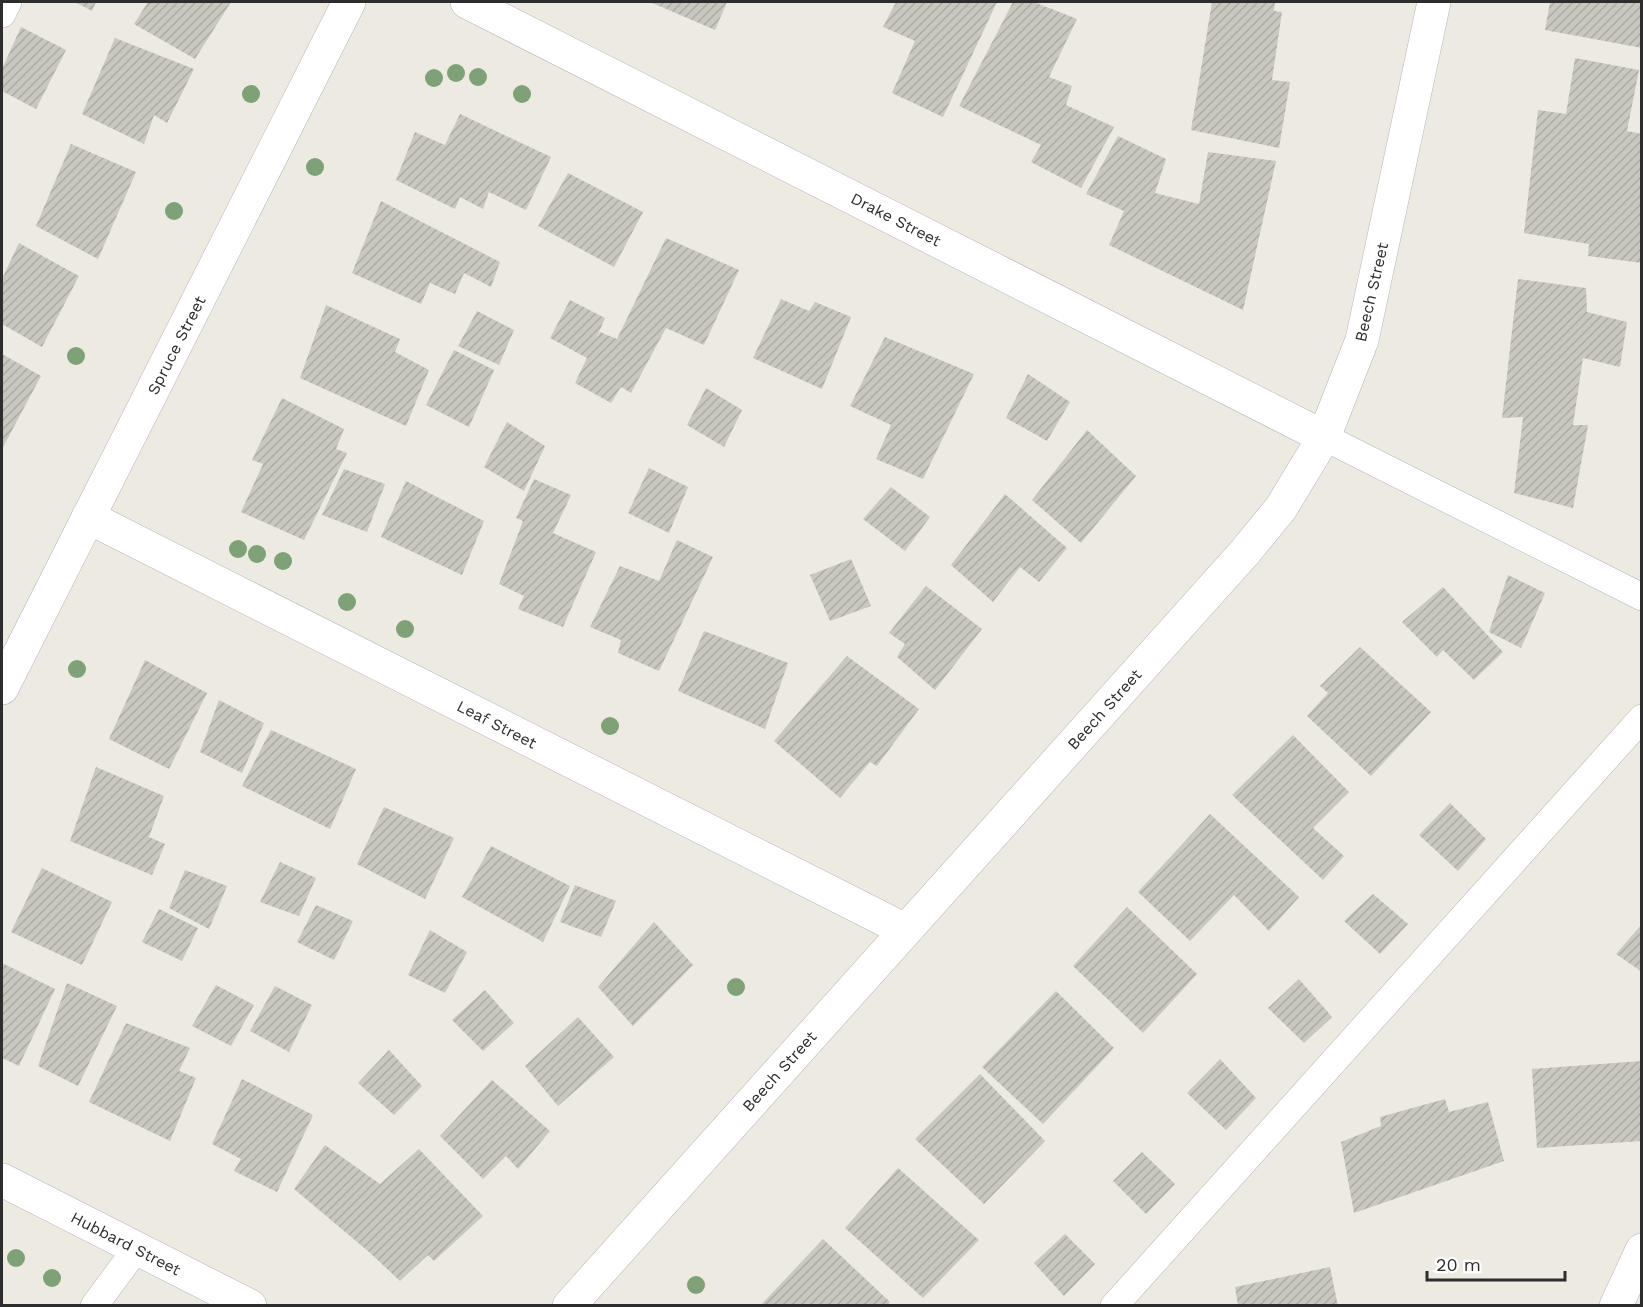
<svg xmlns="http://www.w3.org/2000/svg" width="1643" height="1307" viewBox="0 0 1643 1307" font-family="'Work Sans',sans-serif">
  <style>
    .building { fill: url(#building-hatch) }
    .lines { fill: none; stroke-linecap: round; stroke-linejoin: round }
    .lane-casing { stroke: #b4b4bf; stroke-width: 28 }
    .street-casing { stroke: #b4b4bf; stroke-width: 34 }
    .secondary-casing { stroke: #b4b4bf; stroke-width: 34 }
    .lane { stroke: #fff; stroke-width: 27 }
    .street { stroke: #fff; stroke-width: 33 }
    .secondary { stroke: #fff; stroke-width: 33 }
    .tree { fill: #7ea178 }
    .labels { text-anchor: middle; stroke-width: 5; stroke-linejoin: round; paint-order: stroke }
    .street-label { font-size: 16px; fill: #2d2d2d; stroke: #fff }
  </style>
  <defs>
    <pattern id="building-hatch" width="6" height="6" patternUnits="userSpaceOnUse" patternTransform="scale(1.5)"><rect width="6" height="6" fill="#c9c8bf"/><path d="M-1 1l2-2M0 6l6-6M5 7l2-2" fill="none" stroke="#adaca4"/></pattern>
  </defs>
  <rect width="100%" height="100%" fill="#edeae1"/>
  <g class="building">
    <path d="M75,2H96L92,11Z"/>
    <path d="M148,2H231L195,59L134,24Z"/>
    <path d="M650,2H727L715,30Z"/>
    <path d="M896,2H997L943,117L892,93L915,41L883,27Z"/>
    <path d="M1013,2H1034L1077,19L1049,77L1072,86L1066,105L1114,127L1081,188L1031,162L1041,145L959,106Z"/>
    <path d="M1212,2H1275L1274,11L1282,12L1272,80L1290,82L1279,148L1191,130Z"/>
    <path d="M1550,2H1642V48L1545,30Z"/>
    <path d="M21,27L66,50L36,109L2,91V69Z"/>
    <path d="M115,38L194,69L167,123L154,115L144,144L82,114Z"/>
    <path d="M1575,58L1639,70L1627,131L1642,134V263L1588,256L1589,244L1524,233L1538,110L1566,114Z"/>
    <path d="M460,114L551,157L526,210L489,192L483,209L460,197L455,209L396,180L415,132L445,145Z"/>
    <path d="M1118,136L1166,159L1155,193L1199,204L1208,152L1276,161L1243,310L1109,245L1124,211L1086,194Z"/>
    <path d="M71,144L136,172L98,259L36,226Z"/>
    <path d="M568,173L643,212L614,267L538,226Z"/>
    <path d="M381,201L500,262L491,287L464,273L455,294L430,283L421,304L352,273Z"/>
    <path d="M666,238L739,270L704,345L666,328L631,393L621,387L611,403L575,383L587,358L550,338L570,300L605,318L596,339L600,332L617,339Z"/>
    <path d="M19,243L79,276L42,347L2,324V279Z"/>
    <path d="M1518,279L1586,288L1587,312L1627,322L1620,367L1583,358L1573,425H1588L1573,508L1514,493L1523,417L1502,418Z"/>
    <path d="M781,299L809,311L815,302L851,317L822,389L753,358Z"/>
    <path d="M326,305L400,339L395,352L429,370L406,426L300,378Z"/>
    <path d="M477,311L514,330L499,365L458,346Z"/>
    <path d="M885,337L974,374L923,479L876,459L891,425L850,406Z"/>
    <path d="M454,350L494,370L469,427L426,405Z"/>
    <path d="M2,354L41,376L2,449Z"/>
    <path d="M1028,374L1070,402L1047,441L1006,418Z"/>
    <path d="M706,388L742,410L724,447L687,425Z"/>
    <path d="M282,398L344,429L336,449L347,453L304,540L241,512L263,464L252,460Z"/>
    <path d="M507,422L545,446L524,491L484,467Z"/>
    <path d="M1087,430L1136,476L1081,543L1032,500Z"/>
    <path d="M649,468L688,487L669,533L628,513Z"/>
    <path d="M344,469L385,484L367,532L322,515Z"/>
    <path d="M534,479L571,495L553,533L596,552L563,627L518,609L524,596L499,584L523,521L516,518Z"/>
    <path d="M406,481L484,521L462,575L381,537Z"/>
    <path d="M891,487L930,517L905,551L863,519Z"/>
    <path d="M1005,494L1067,548L1039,582L1020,567L993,602L951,565Z"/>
    <path d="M677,540L713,557L659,671L618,653L621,640L590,627L620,566L659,581Z"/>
    <path d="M851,559L871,606L830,621L810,575Z"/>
    <path d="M1508,575L1545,593L1521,648L1489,632Z"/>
    <path d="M926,586L982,629L935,690L897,657L905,644L889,633Z"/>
    <path d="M1443,587L1503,652L1474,680L1443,650L1437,657L1402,622Z"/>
    <path d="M704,631L788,663L765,729L678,691Z"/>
    <path d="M1360,647L1431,712L1371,776L1307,716L1328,693L1320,686Z"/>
    <path d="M847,656L919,709L877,766L870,762L840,798L774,741Z"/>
    <path d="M145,660L207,693L169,769L109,739Z"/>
    <path d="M219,700L264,723L242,773L200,752Z"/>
    <path d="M271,730L356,769L330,829L242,786Z"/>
    <path d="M1293,735L1349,792L1313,828L1344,856L1323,880L1232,795Z"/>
    <path d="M96,767L164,796L149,837L165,844L152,875L70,841Z"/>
    <path d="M1450,803L1486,839L1458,871L1419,835Z"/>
    <path d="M384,807L454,838L425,899L357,864Z"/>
    <path d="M1210,814L1299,897L1269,931L1234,895L1190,941L1138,892Z"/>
    <path d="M491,846L570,886L543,942L462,897Z"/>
    <path d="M280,862L316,878L299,916L260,902Z"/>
    <path d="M42,868L112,902L82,965L11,932Z"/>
    <path d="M185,870L227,886L209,929L169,908Z"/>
    <path d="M575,885L616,901L601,937L560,922Z"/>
    <path d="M1373,894L1408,924L1380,954L1344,921Z"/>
    <path d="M316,905L353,921L334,960L297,942Z"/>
    <path d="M1127,907L1197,974L1143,1033L1073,966Z"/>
    <path d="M159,909L198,928L182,961L142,942Z"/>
    <path d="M654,922L693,965L633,1026L598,987Z"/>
    <path d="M1642,924V972L1616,954Z"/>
    <path d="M430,930L467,952L445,993L408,975Z"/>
    <path d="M2,963L55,989L19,1066L2,1058Z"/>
    <path d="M1299,979L1332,1017L1304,1043L1268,1008Z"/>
    <path d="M67,983L117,1006L78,1086L38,1066Z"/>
    <path d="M216,985L254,1005L231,1046L192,1026Z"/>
    <path d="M275,986L312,1005L289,1052L250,1031Z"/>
    <path d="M485,990L514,1023L483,1051L452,1020Z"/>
    <path d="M1056,991L1114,1048L1043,1124L982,1067Z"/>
    <path d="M578,1017L614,1057L558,1106L525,1066Z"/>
    <path d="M126,1023L190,1048L179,1071L196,1078L170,1141L89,1102Z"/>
    <path d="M389,1050L422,1086L394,1115L358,1083Z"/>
    <path d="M1220,1059L1256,1098L1226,1130L1187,1093Z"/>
    <path d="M1642,1061V1141L1537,1148L1532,1069Z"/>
    <path d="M980,1074L1045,1141L984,1204L915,1139Z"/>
    <path d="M242,1079L313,1115L277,1192L234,1171L241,1159L212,1144Z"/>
    <path d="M492,1080L550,1131L518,1169L506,1156L483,1179L440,1136Z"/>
    <path d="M1445,1099L1449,1112L1488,1102L1504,1161L1354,1213L1341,1142L1381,1126L1380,1117Z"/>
    <path d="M325,1145L380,1184L419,1149L483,1216L434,1261L428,1255L400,1281L369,1252L294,1189Z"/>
    <path d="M1142,1152L1175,1184L1146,1214L1113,1181Z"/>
    <path d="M898,1168L979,1240L923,1298L845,1228Z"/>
    <path d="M1065,1234L1095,1264L1064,1296L1034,1263Z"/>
    <path d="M823,1239L890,1302L887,1306H760Z"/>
    <path d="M1330,1267L1338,1306H1238L1235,1287Z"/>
  </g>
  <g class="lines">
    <g class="lane-casing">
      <g id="lane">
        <path d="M2,14L8,2"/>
        <path d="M1324,437L1642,597"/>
        <path d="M94,1306L137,1248"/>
        <path d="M1114,1306L1642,718"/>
      </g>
    </g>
    <g class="street-casing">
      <g id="street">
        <path d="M467,2L1324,437"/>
        <path d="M88,517L905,930"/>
        <path d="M2,688L349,2"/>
        <path d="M2,1180L250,1306"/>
      </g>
    </g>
    <g class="secondary-casing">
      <g id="secondary">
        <path d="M569,1306L1245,552L1281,508L1324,437L1362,340L1434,2"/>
        <path d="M1616,1306L1642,1250"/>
      </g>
    </g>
    <use href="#lane" class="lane"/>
    <use href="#street" class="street"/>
    <use href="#secondary" class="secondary"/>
  </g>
  <g class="tree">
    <circle cx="456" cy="73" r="9"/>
    <circle cx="478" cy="77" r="9"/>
    <circle cx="434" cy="78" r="9"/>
    <circle cx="251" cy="94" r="9"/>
    <circle cx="522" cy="94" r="9"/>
    <circle cx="315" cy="167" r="9"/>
    <circle cx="174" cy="211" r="9"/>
    <circle cx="76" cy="356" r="9"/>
    <circle cx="238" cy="549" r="9"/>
    <circle cx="257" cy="554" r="9"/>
    <circle cx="283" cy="561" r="9"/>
    <circle cx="347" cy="602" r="9"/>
    <circle cx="405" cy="629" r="9"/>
    <circle cx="77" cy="669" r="9"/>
    <circle cx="610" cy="726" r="9"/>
    <circle cx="736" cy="987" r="9"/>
    <circle cx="16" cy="1258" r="9"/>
    <circle cx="52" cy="1278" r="9"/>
    <circle cx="696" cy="1285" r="9"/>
  </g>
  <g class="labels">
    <g class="street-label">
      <text transform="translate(896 219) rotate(27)" y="6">Drake Street</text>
      <text transform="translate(1371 292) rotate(-77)" y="6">Beech Street</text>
      <text transform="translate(176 345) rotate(-63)" y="6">Spruce Street</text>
      <text transform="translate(1104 709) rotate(-48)" y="6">Beech Street</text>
      <text transform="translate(497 724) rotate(27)" y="6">Leaf Street</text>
      <text transform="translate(779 1071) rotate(-48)" y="6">Beech Street</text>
      <text transform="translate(126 1243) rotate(27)" y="6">Hubbard Street</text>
    </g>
  </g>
  <rect width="1643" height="1307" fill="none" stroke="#2d2d2d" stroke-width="6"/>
  <path d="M1427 1271v9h138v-9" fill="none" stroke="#2d2d2d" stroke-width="3"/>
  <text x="1436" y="1271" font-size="18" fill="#2d2d2d" stroke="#ffffff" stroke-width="4.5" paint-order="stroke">20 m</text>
</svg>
